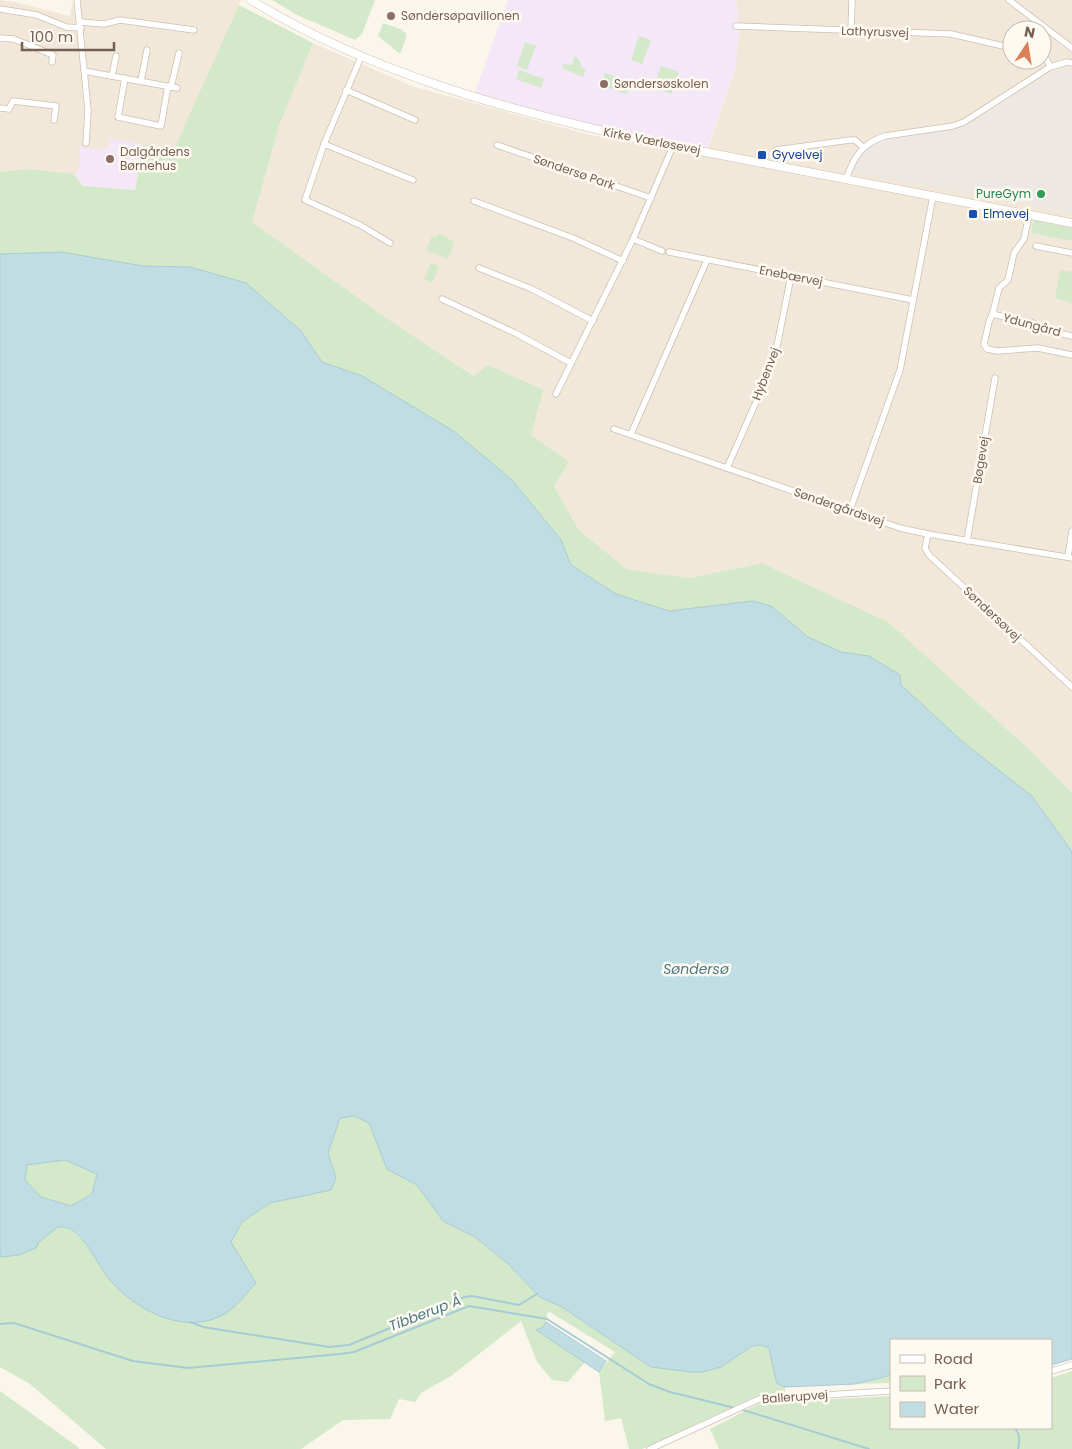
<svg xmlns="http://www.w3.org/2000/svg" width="1072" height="1449" viewBox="0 0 1072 1449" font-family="Poppins,sans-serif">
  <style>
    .residential { fill: #f2e8da; fill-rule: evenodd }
    .industrial { fill: #ede8e3 }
    .education { fill: #f3e7f8 }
    .green { fill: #d4e8ca }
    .water { fill: #c0dde4; stroke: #a7cbd5; fill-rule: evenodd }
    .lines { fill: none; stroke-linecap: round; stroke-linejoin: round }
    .stream { stroke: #a7cbd5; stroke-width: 2 }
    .street-casing { stroke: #cdbfb1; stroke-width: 7 }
    .secondary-casing { stroke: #cfbfaf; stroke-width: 9 }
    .street { stroke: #fff; stroke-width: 5.5 }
    .secondary { stroke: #fff; stroke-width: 8 }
    .education-dot { fill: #8d6e63; stroke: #fefaf1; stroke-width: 2 }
    .transit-dot { fill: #1a4fb4; stroke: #fefaf1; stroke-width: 2 }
    .leisure-dot { fill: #2e9e5b; stroke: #fefaf1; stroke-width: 2 }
    .labels { text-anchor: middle; stroke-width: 5; stroke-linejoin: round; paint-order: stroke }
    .education-label { font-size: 12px; fill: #785e54; stroke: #fefaf1; text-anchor: start }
    .street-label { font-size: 12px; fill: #755f4f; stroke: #fefaf1 }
    .transit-label { font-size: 12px; fill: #164399; stroke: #fefaf1; text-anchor: start }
    .leisure-label { font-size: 12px; fill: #27864d; stroke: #fefaf1; text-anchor: end }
    .water-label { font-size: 14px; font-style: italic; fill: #4a7986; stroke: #fefaf1 }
  </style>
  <rect width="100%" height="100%" fill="#fbf6eb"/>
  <g class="residential">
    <path d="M0,0L15,2L70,16L73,0H241L224,43L175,147L83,186L73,174L29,169L0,172Z"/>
    <path d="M736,0H1072V793L1031,751L888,622L762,563L690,578L626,569L578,529L554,486L531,435L475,376L382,315L251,222L279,126L313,43L415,87L590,135L705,156L733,75L739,34ZM1012,30H1042V60H1012Z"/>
  </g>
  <path class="industrial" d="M1063,68H1072V213L854,172L857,162L867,149L877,143L887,139L960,128L971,123L1053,71Z"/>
  <g class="education">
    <path d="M508,0H736L739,27L736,66L706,151L608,137L472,101Z"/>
    <path d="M110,138L143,145L135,190L83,186L75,177L79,169L80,148L107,149Z"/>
  </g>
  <g class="green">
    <path d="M272,0H375L362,34L355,40L297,15Z"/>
    <path d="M239,5L313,43L279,126L252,222L382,315L474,376L488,365L543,390L531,435L569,462L554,486L578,529L626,569L690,578L762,563L888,622L1031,751L1072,793V852L1032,796L964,743L901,685L900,675L869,656L841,652L808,637L771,606L753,601L669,611L616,594L571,565L561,540L512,480L455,432L362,376L322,362L301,331L190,267L143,266L19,253L0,254V172L29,169L73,174L83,186L135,190L143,145L175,147Z"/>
    <path d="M383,23L403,30V32L406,33V38L400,54L378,36Z"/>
    <path d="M639,36L651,40L642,64L631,60Z"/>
    <path d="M525,42L536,46L527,70L517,66Z"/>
    <path d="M574,57H576L580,61L581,67L586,70L583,77L564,69L562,67L563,64L572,65Z"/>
    <path d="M661,66L679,72L675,84L657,77Z"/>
    <path d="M519,70L544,79L541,88L516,79Z"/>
    <path d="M605,73L631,82L626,94L601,85Z"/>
    <path d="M658,80L674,86L671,94L655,88Z"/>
    <path d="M1034,220L1072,228V241L1031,233Z"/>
    <path d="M439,233L454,242L448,259L426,250L432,236L437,237Z"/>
    <path d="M431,263L439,266L432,283L424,279Z"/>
    <path d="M1060,270L1072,272V303L1055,298Z"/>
    <path d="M354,1116L369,1123L387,1169L417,1185L443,1221L475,1237L506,1262L540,1297L562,1307L651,1367L691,1372H702L721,1367L752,1346H766L771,1352L776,1381L785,1387V1392L756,1396L642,1449H629L621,1418L605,1421L599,1372L615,1352L548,1311L546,1322L543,1327L536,1330L585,1362L568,1382L552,1380L537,1362L521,1321L451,1376L421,1393L415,1402L399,1399L390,1419L343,1420L301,1449H106L30,1384L0,1367V1257L19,1255L58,1227L69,1228L86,1243L109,1279L231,1242L242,1222L270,1203L331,1190L336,1178L328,1153L340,1118Z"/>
    <path d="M65,1160L97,1174L92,1194L71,1206L41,1197L25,1180L27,1165Z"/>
    <path d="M1072,1371V1449H719L710,1429L760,1403L891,1396V1428H1051V1378Z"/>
    <path d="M891,1375V1383L855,1384Z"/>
    <path d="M0,1391L78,1447L79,1449H0Z"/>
  </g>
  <g class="water">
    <path d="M61,252L143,266L190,267L246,283L301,331L322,362L362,376L455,432L512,480L561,540L571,565L616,594L669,611L753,601L771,606L808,637L841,652L869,656L900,675L901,685L964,743L1032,796L1072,852V1359L1051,1365V1340H891V1375L855,1384L785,1387L778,1384L776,1381L769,1348L761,1345L752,1346L721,1367L702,1372H691L651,1367L562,1307L540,1297L506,1262L475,1237L443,1221L417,1185L387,1169L369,1123L354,1116L340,1118L328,1153L336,1178L331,1190L270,1203L242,1222L231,1242L256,1283C246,1294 235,1309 221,1316C182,1335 134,1309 109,1279C97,1264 87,1238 70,1229C67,1227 62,1227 58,1227L39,1242L36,1248L19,1255L0,1257V254ZM65,1160L97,1174L92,1194L71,1206L41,1197L25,1180L27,1165Z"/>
    <path d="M546,1322L606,1361L599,1372L536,1330L543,1327Z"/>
  </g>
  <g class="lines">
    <g class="stream">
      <path d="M190,1322L203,1327L329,1347L349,1345L465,1297L472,1296L519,1305L537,1294"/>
      <path d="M0,1324L14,1323L133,1361L188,1368L340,1354L354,1352L469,1306L547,1319L649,1384L670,1392L735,1408"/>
      <path d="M740,1409L869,1449"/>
      <path d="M1015,1428C1020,1435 1020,1440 1018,1449"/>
    </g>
    <g class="street-casing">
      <g id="street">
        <path d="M77,0L88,110L86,143"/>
        <path d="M1009,0L1072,48"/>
        <path d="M0,9L37,15L66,27L81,28"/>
        <path d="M80,22L104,24L120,20L194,30"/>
        <path d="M736,26L951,34L1012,48"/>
        <path d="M851,31L852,0"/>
        <path d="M0,38L14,39L53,55L52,62"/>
        <path d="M1042,55L1047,60L1050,67"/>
        <path d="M361,57L324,144L305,200L360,225L390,243"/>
        <path d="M84,71L177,88"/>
        <path d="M112,76L116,56"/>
        <path d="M125,78L118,117L161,126L168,86"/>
        <path d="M141,81L147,50"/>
        <path d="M171,87L179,53"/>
        <path d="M346,90L415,120"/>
        <path d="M0,108L9,109L13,101L56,106L54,120"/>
        <path d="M324,144L413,180"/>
        <path d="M497,145L651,198"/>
        <path d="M776,150L850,140H855L863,147"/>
        <path d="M846,180C853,158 862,143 885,136L953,126L964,122L1050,67L1067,62L1072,63"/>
        <path d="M474,201L573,238L623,261"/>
        <path d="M1029,215L1024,239L1014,253L1008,280L999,288L993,312L989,322L984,344L987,349L997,351L1038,348L1072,355"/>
        <path d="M633,239L662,251"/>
        <path d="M1036,246L1072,253"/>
        <path d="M669,252L913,300"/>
        <path d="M479,268L532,289L593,321"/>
        <path d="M442,299L515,333L571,363"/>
        <path d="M993,312L996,315L1033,323L1049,331L1072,336"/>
        <path d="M556,394L633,239L673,146"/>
        <path d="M614,429L900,528L928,534L1072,558"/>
        <path d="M631,434L707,260"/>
        <path d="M727,468L771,368L777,346L791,276"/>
        <path d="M850,510L900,370L933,196"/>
        <path d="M928,534L925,548L929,555L1072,687"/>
        <path d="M967,541L995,378"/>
        <path d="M1068,557L1072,531"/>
        <path d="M1051,1371L1072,1365"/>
        <path d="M650,1449L759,1399L891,1391"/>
      </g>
    </g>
    <g class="secondary-casing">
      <path id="secondary" d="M251,0C370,73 507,110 643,140L1072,223"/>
    </g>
    <use href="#street" class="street"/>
    <use href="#secondary" class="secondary"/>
  </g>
  <g class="education-dot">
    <circle cx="391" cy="16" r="5"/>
    <circle cx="604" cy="84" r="5"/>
    <circle cx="110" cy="159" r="5"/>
  </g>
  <g class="transit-dot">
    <rect x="757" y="150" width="10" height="10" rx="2.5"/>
    <rect x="968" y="209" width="10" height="10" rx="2.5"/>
  </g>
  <circle class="leisure-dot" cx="1041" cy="194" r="5"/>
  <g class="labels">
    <g class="education-label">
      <text x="401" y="20">Søndersøpavillonen</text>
      <text x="614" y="88">Søndersøskolen</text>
      <text x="120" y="156">Dalgårdens<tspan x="120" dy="14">Børnehus</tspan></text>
    </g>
    <g class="street-label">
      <text transform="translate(875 32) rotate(2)" y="4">Lathyrusvej</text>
      <text transform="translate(652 141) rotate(11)" y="4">Kirke Værløsevej</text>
      <text transform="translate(574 172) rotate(19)" y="4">Søndersø Park</text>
      <text transform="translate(791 276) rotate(11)" y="4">Enebærvej</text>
      <text transform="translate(1032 325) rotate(15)" y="4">Ydungård</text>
      <text transform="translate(766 374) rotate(-69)" y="4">Hybenvej</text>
      <text transform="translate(981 460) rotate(-81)" y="4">Bøgevej</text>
      <text transform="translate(839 507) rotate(19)" y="4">Søndergårdsvej</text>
      <text transform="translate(992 614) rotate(43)" y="4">Søndersøvej</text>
      <text transform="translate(795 1397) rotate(-4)" y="4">Ballerupvej</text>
    </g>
    <g class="transit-label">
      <text x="772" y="159">Gyvelvej</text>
      <text x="983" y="218">Elmevej</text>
    </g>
    <g class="leisure-label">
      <text x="1031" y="198">PureGym</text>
    </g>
    <g class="water-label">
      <text x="696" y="974">Søndersø</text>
      <text transform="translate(425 1313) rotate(-21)" y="5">Tibberup Å</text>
    </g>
  </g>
  <rect x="890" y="1339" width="162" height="90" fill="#fefaf1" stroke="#c7bcb0"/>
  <rect x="900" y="1355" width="25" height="8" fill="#ffffff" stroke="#c7bcb0"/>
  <text x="934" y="1364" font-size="15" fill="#755f4f">Road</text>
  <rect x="900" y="1376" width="25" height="15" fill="#d4e8ca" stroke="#c7bcb0"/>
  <text x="934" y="1389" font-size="15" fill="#755f4f">Park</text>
  <rect x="900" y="1402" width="25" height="15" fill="#c0dde4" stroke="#c7bcb0"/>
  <text x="934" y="1414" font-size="15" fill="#755f4f">Water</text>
  <g transform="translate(1027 45) rotate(12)"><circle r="24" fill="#fefaf1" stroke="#c7bcb0"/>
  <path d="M0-4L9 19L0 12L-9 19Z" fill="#db7f5a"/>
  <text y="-8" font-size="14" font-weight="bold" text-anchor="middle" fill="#755f4f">N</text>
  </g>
  <path d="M22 42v8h92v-8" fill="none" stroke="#755f4f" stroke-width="2.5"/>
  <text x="30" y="42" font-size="15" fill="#755f4f" stroke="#fefaf1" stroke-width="4" paint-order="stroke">100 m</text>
</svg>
